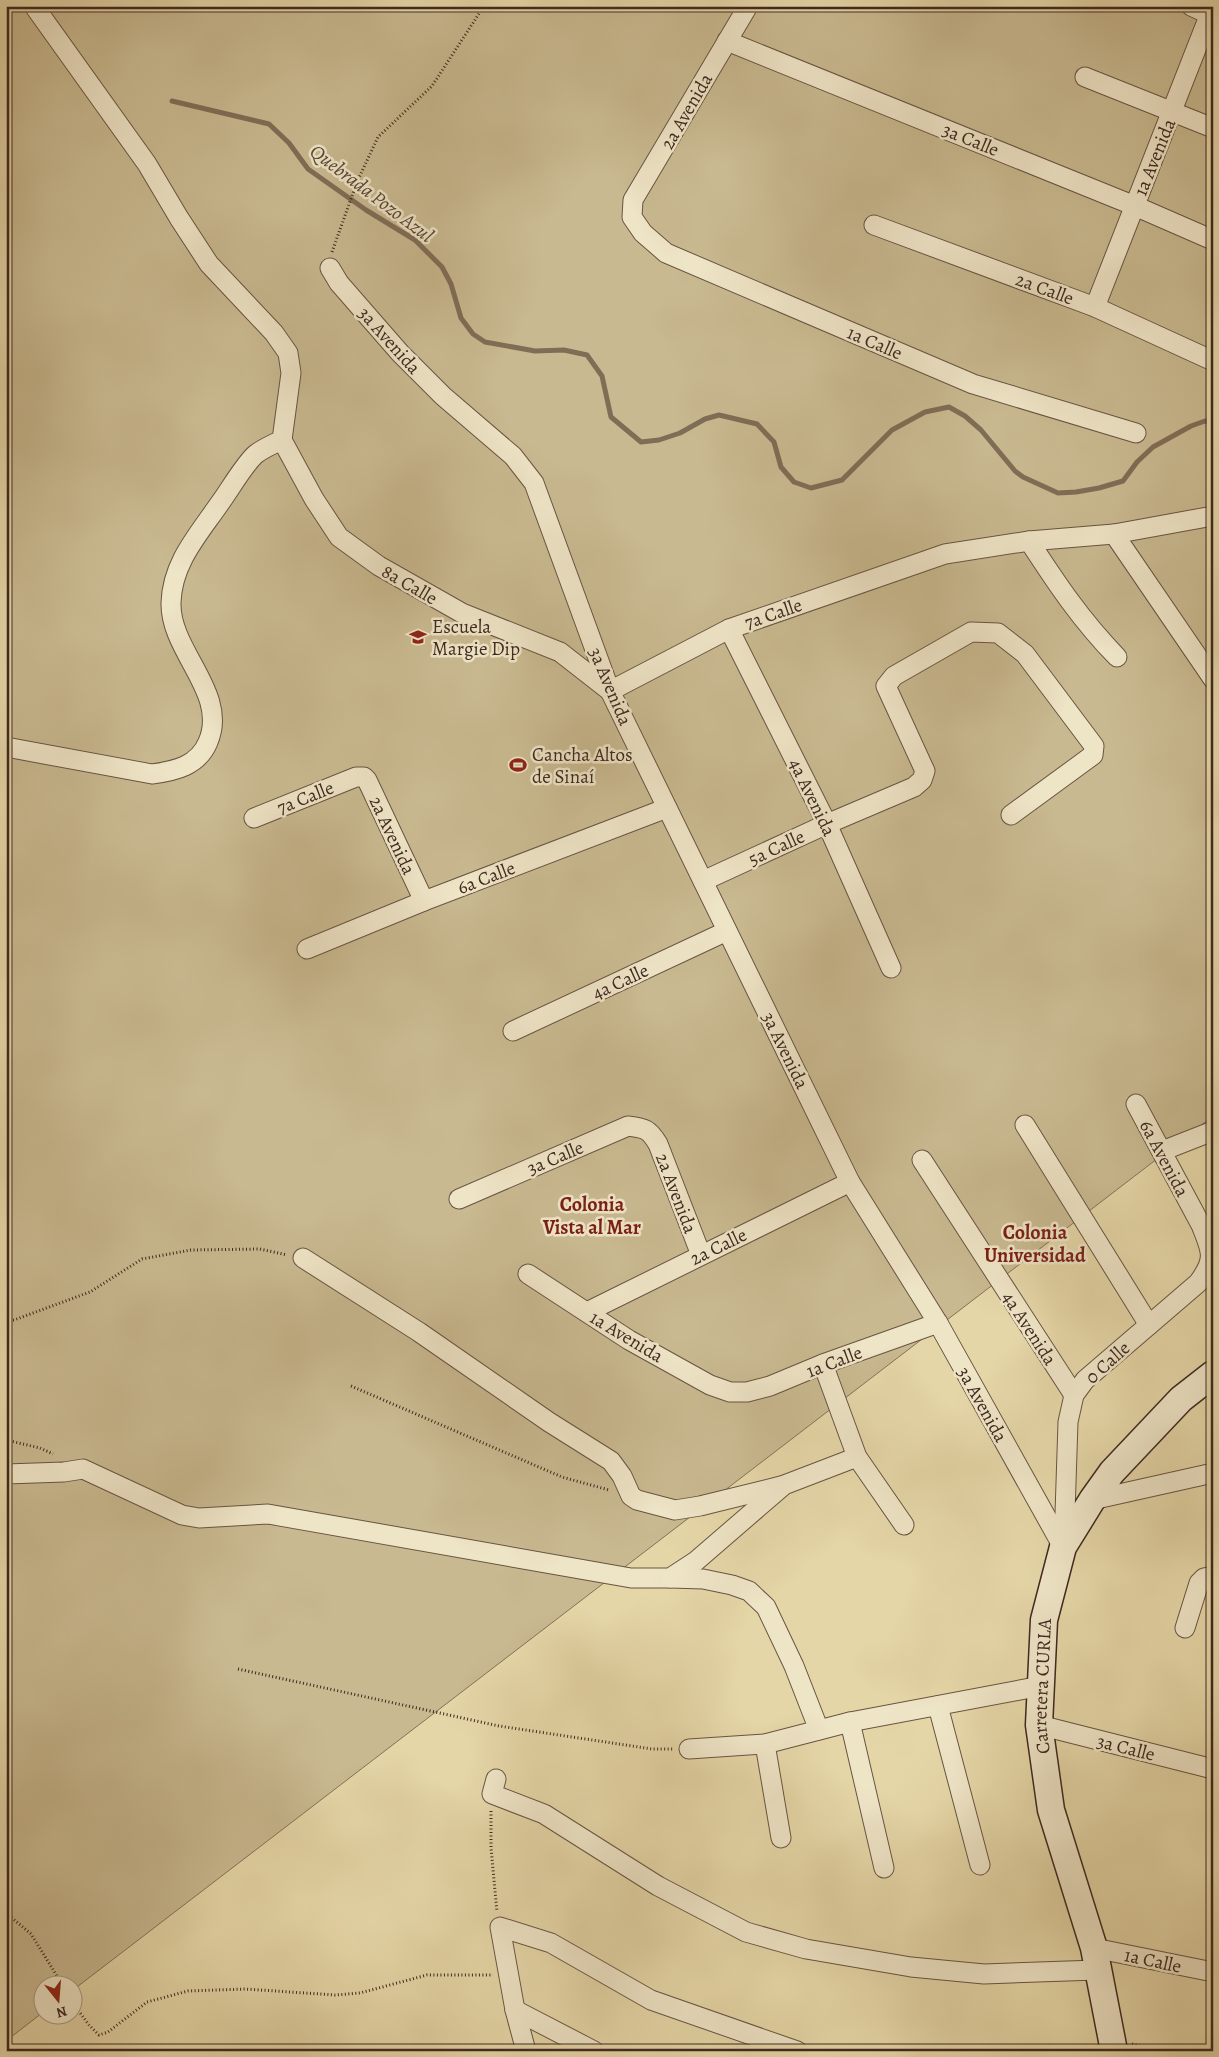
<svg xmlns="http://www.w3.org/2000/svg" width="1219" height="2057" viewBox="0 0 1219 2057" font-family="Alegreya,serif">
  <style>
    .green { fill: #c9b990; stroke: #847158 }
    .lines { fill: none; stroke-linecap: round; stroke-linejoin: round }
    .stream { stroke: #806d56; stroke-width: 5 }
    .minor-casing { stroke: #685442; stroke-width: 21 }
    .secondary-casing { stroke: #3e2921; stroke-width: 29 }
    .path { stroke: #3e2921; stroke-width: 3; stroke-dasharray: 1 2.5; stroke-linecap: butt }
    .minor { stroke: #eee4c6; stroke-width: 19 }
    .secondary { stroke: #eee4c6; stroke-width: 26 }
    .labels { text-anchor: middle; stroke-width: 5; stroke-linejoin: round; paint-order: stroke }
    .street-label { font-size: 19px; fill: #3e2921; stroke: #eee4c6 }
    .poi-label { font-size: 19px; fill: #3e2921; stroke: #eee4c6; text-anchor: start }
    .water-label { font-size: 20px; font-style: italic; fill: #5a4637; stroke: #eee4c6 }
    .neighbourhood-label { font-size: 20px; font-weight: bold; fill: #7a1f14; stroke: #eee4c6 }
  </style>
  <rect width="100%" height="100%" fill="#e5d6a7"/>
  <filter id="stains"><feTurbulence type="fractalNoise" baseFrequency=".004" numOctaves="4"/><feColorMatrix values="0 0 0 0 .2 0 0 0 0 .09 0 0 0 0 .02 0 0 0 .5 -.17"/></filter>
  <radialGradient id="worn" r=".72"><stop offset=".6" stop-color="#630" stop-opacity="0"/><stop offset="1" stop-color="#630" stop-opacity=".3"/></radialGradient>
  <path class="green" d="M6,6H1213V1116L73,1990L72,1984H42V2013L6,2041Z"/>
  <g class="lines">
    <path class="stream" d="M172,101L269,124L289,143L308,169L366,210L415,240L442,267L451,284L461,318L473,334L485,342L535,351L564,350L587,355L602,376L611,417L641,442L659,440L680,433L705,419L719,415L757,424L774,442L781,467L794,482L811,488L842,480L892,430L925,412L949,407L965,416L981,430L1015,471L1023,477L1058,493L1076,492L1099,488L1123,481L1137,462L1153,447L1191,426L1205,421L1213,423"/>
    <g class="minor-casing">
      <g id="minor">
        <path d="M748,6L633,200L632,217L643,233L666,253L973,384L1136,433"/>
        <path d="M1191,6L1213,16"/>
        <path d="M727,41L1135,206L1213,240"/>
        <path d="M1085,77L1213,128"/>
        <path d="M874,225L1095,307L1213,361"/>
        <path d="M330,268L339,283L400,353L443,396L513,456L534,483L610,691L850,1182L938,1323L1063,1547"/>
        <path d="M1095,307L1213,6"/>
        <path d="M282,440L314,499L339,537L379,566L462,613L560,652L610,691"/>
        <path d="M1114,534L1213,679"/>
        <path d="M1029,541C1057,584 1081,620 1117,657"/>
        <path d="M729,629L827,824L891,968"/>
        <path d="M610,691L729,629L945,554L1029,541L1114,534L1213,516"/>
        <path d="M6,747L152,774C175,771 198,766 208,742C229,693 170,652 171,603C172,563 198,535 220,503C229,491 245,463 256,454C264,448 273,444 282,440L291,373L288,353L274,333L209,264L179,218L147,164L34,6"/>
        <path d="M254,818L356,777H364L367,780L424,901"/>
        <path d="M703,881L827,824L914,787L922,780L925,771L886,686L894,676L971,632L998,633L1025,654L1094,746L1093,755L1011,815"/>
        <path d="M307,949L424,901L667,808"/>
        <path d="M513,1031L727,931"/>
        <path d="M1025,1125L1149,1325"/>
        <path d="M1162,1151L1213,1131"/>
        <path d="M922,1160L1074,1395"/>
        <path d="M459,1199L628,1126C645,1128 649,1129 658,1144L701,1255"/>
        <path d="M303,1258L419,1332L549,1422L611,1461L622,1476L631,1496L637,1500L675,1510L700,1506L781,1486"/>
        <path d="M528,1274L629,1340L710,1385L730,1392H747L770,1386L823,1364L938,1323"/>
        <path d="M587,1312L850,1182"/>
        <path d="M823,1364L857,1457L904,1525"/>
        <path d="M6,1474L64,1472L83,1469L182,1515L199,1518L268,1514L631,1578H670L696,1561L784,1485L857,1457"/>
        <path d="M1092,1500L1213,1473"/>
        <path d="M1064,1544L1068,1422L1074,1395L1085,1380L1198,1283C1216,1259 1212,1252 1201,1225L1136,1104"/>
        <path d="M670,1578L703,1579L732,1585L749,1591L766,1607L794,1666L819,1730"/>
        <path d="M1185,1628L1199,1583L1204,1578L1213,1576"/>
        <path d="M938,1706L980,1865"/>
        <path d="M850,1722L884,1868"/>
        <path d="M1039,1725L1213,1769"/>
        <path d="M765,1744L781,1838"/>
        <path d="M689,1749L765,1744L850,1722L1041,1686"/>
        <path d="M496,1779L492,1794L544,1814L658,1886L746,1932L806,1949L911,1967L984,1974L1097,1970"/>
        <path d="M1094,1948L1213,1972"/>
        <path d="M515,2010L594,2051"/>
        <path d="M526,2051L515,2010L500,1927L551,1943L651,2000L797,2051"/>
      </g>
    </g>
    <g class="secondary-casing">
      <g id="secondary">
        <path id="s1" d="M1114,2051L1094,1948L1051,1810L1039,1725L1044,1620L1063,1547L1092,1500L1112,1472L1181,1399L1213,1374"/>
      </g>
    </g>
    <g class="path">
      <path d="M332,252L357,182L378,137L432,86L484,6"/>
      <path d="M6,1321L14,1320L90,1292L142,1259L191,1250L260,1249L287,1255"/>
      <path d="M351,1386L562,1477L609,1490"/>
      <path d="M6,1440L40,1448L53,1454"/>
      <path d="M238,1669L499,1726L652,1749H674"/>
      <path d="M491,1811V1848L497,1912"/>
      <path d="M6,1913L31,1934L62,1984"/>
      <path d="M72,2002L89,2025L99,2035L108,2032L147,2002L188,1991L245,1989L335,1995L360,1993L427,1975H493"/>
      <path d="M1132,2044L1161,2051"/>
    </g>
    <use href="#minor" class="minor"/>
    <use href="#secondary" class="secondary"/>
  </g>
  <defs>
    <g id="school-bare" transform="scale(1.35)"><path d="M0-5L7-2L0 1L-7-2ZM-4 1L0 2.5L4 1V4Q0 6-4 4Z" fill="#8f2418" stroke="#eee4c6" stroke-width="2.5" paint-order="stroke"/></g>
    <g id="stadium-bare" transform="scale(1.35)"><path d="M0-5a6.5 5 0 1 0 0 10a6.5 5 0 1 0 0-10ZM-3.5-1.8h7v3.6h-7Z" fill="#8f2418" stroke="#eee4c6" stroke-width="2.5" paint-order="stroke"/></g>
  </defs>
  <g fill-rule="evenodd">
    <use href="#school-bare" x="418" y="637"/>
    <use href="#stadium-bare" x="518" y="765"/>
  </g>
  <g class="labels">
    <g class="street-label">
      <text transform="translate(686 111) rotate(-60)" y="7">2a Avenida</text>
      <text transform="translate(971 139) rotate(22)" y="7">3a Calle</text>
      <text transform="translate(1154 157) rotate(-68)" y="7">1a Avenida</text>
      <text transform="translate(1045 288) rotate(20)" y="7">2a Calle</text>
      <text transform="translate(390 340) rotate(48)" y="7">3a Avenida</text>
      <text transform="translate(875 342) rotate(23)" y="7">1a Calle</text>
      <text transform="translate(410 584) rotate(30)" y="7">8a Calle</text>
      <text transform="translate(773 613) rotate(-19)" y="7">7a Calle</text>
      <text transform="translate(611 686) rotate(67)" y="7">3a Avenida</text>
      <text transform="translate(305 797) rotate(-22)" y="7">7a Calle</text>
      <text transform="translate(813 797) rotate(64)" y="7">4a Avenida</text>
      <text transform="translate(393 835) rotate(65)" y="7">2a Avenida</text>
      <text transform="translate(776 847) rotate(-25)" y="7">5a Calle</text>
      <text transform="translate(486 877) rotate(-21)" y="7">6a Calle</text>
      <text transform="translate(620 981) rotate(-25)" y="7">4a Calle</text>
      <text transform="translate(786 1050) rotate(64)" y="7">3a Avenida</text>
      <text transform="translate(555 1157) rotate(-23)" y="7">3a Calle</text>
      <text transform="translate(1165 1158) rotate(62)" y="7">6a Avenida</text>
      <text transform="translate(677 1193) rotate(69)" y="7">2a Avenida</text>
      <text transform="translate(718 1246) rotate(-26)" y="7">2a Calle</text>
      <text transform="translate(1030 1328) rotate(57)" y="7">4a Avenida</text>
      <text transform="translate(627 1336) rotate(31)" y="7">1a Avenida</text>
      <text transform="translate(834 1361) rotate(-21)" y="7">1a Calle</text>
      <text transform="translate(1107 1362) rotate(-42)" y="7">0 Calle</text>
      <text transform="translate(983 1404) rotate(61)" y="7">3a Avenida</text>
      <text dy="7" stroke="none"><textPath href="#s1" startOffset="374">Carretera CURLA</textPath></text>
      <text transform="translate(1126 1747) rotate(14)" y="7">3a Calle</text>
      <text transform="translate(1153 1960) rotate(12)" y="7">1a Calle</text>
    </g>
    <g class="poi-label">
      <text x="432" y="633">Escuela<tspan x="432" dy="22">Margie Dip</tspan></text>
      <text x="532" y="761">Cancha Altos<tspan x="532" dy="22">de Sinaí</tspan></text>
    </g>
    <g class="water-label">
      <text transform="translate(372 193) rotate(37)" y="7">Quebrada Pozo Azul</text>
    </g>
    <g class="neighbourhood-label">
      <text x="592" y="1211">Colonia<tspan x="592" dy="23">Vista al Mar</tspan></text>
      <text x="1035" y="1239">Colonia<tspan x="1035" dy="23">Universidad</tspan></text>
    </g>
  </g>
  <rect width="1219" height="2057" fill="none" stroke="#e5d6a7" stroke-width="25"/>
  <rect x="8" y="8" width="1204" height="2042" fill="none" stroke="#3e2921" stroke-width="2.5"/>
  <rect x="12" y="12" width="1194" height="2032" fill="none" stroke="#3e2921"/>
  <g transform="translate(58 2000) rotate(163)"><circle r="24" fill="#eee4c6" stroke="#a89984"/>
  <path d="M0-4L9 19L0 12L-9 19Z" fill="#8f2418"/>
  <text y="-8" font-size="14" font-weight="bold" text-anchor="middle" fill="#3e2921">N</text>
  </g>
  <rect width="100%" height="100%" filter="url(#stains)"/>
  <rect width="100%" height="100%" fill="url(#worn)"/>
</svg>
